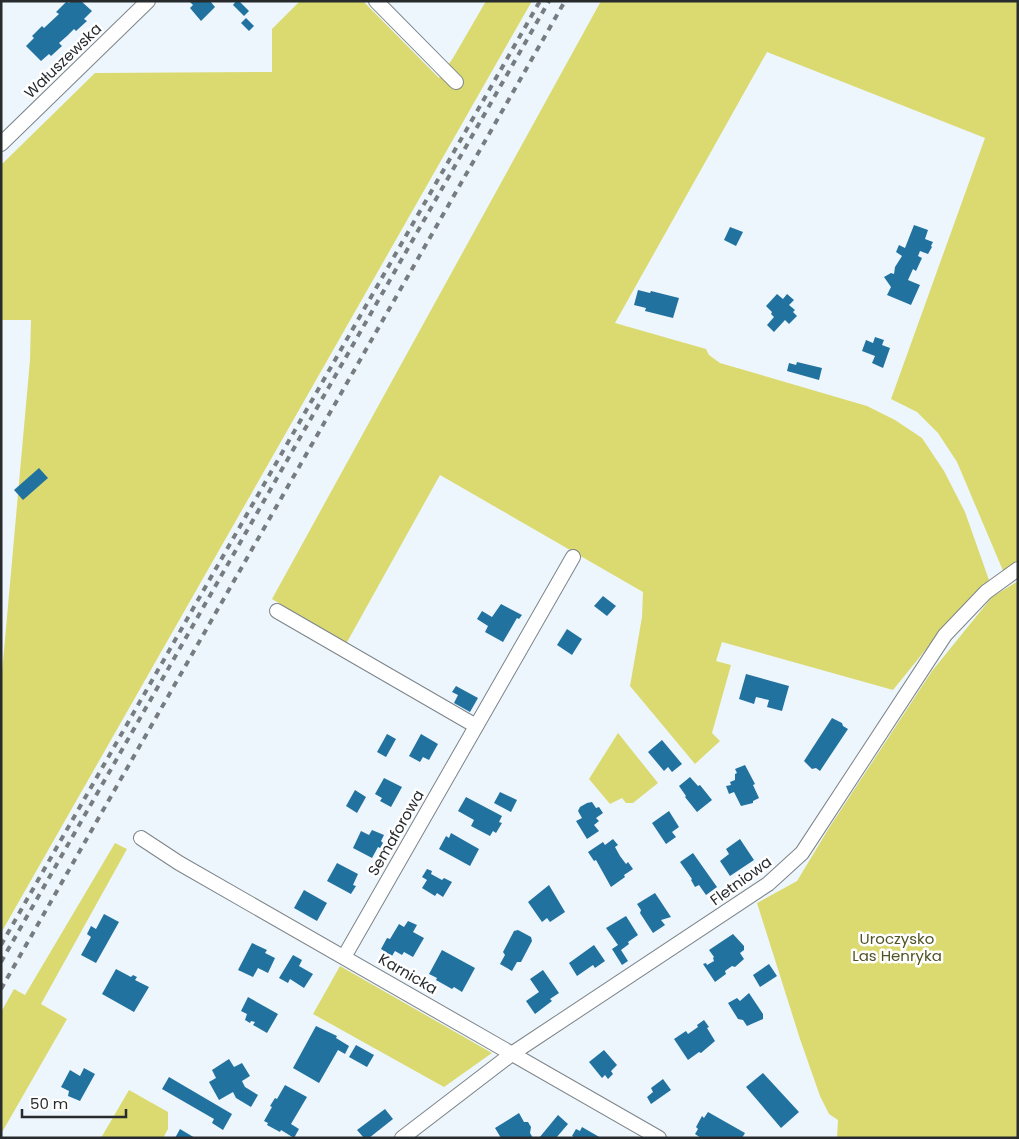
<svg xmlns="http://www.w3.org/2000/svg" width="1019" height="1139" viewBox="0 0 1019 1139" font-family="Poppins,sans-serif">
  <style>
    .green { fill: #dbda71 }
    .building { fill: #2272a0 }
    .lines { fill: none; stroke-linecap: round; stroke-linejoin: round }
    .minor-casing { stroke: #7c8489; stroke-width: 16 }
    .minor { stroke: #fff; stroke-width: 14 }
    .rail { stroke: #767c80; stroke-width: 4; stroke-dasharray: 6 6; stroke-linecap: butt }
    .labels { text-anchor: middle; stroke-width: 5; stroke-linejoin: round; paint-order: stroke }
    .street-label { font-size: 15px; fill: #272b2d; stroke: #fff }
    .park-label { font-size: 15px; fill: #525225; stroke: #fff }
  </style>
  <rect width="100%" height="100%" fill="#edf6fc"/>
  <g class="green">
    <path d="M300,1H363L439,78L453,58L486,1H532L1,933V684L30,360L31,320H1V165L95,73L272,72V29Z"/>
    <path d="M601,1H1018V559L1004,573L957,462L938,433L917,412L891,399L985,138L767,52L615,323L706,349L709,355L720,363L867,406L895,420L922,438L944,471L965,512L989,580L953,616L893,690L722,642L716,661L731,665L712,733L720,741L695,764L630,686L642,617L643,592L440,475L346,644L272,599Z"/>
    <path d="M1018,581V1138H837L838,1120L829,1114L820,1096L800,1039L757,903L797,881L829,828L932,671L992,597Z"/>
    <path d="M618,733L658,783L633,803H626L622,798L610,804L589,779Z"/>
    <path d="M115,843L127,849L41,1004L67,1019L1,1134V1012L14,989L25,995Z"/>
    <path d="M340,966L492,1053L444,1087L313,1014Z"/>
    <path d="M129,1090L168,1112V1129L163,1138H101Z"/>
  </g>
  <g class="building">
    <path d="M67,1L69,3L71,1H81L92,11L84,19L87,21L76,31L74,29L67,36L59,43L62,46L51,56L49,54L41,61L26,46L34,38L32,36L42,26L44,28L59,14L56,12Z"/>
    <path d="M189,1H210L215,7L201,21L190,8L193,5Z"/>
    <path d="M236,1H239L249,11L244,16L233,5Z"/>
    <path d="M246,18L254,26L249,31L241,23Z"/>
    <path d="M914,225L928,230L925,239L933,242L931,246L932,247L928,254L920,251L918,256L922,258L916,271L913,269L908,280L920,285L911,305L887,295L891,287L884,277L891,273L894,274L895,267L902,256L896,252L899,245L905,248Z"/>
    <path d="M730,227L743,232L736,246L724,240Z"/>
    <path d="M638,290L650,293L651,291L679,298L673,318L645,311L646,308L634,305Z"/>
    <path d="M777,294L783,299L787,294L794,300L789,305L795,310L793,312L797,316L789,324L785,320L774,332L767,325L774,317L771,314L772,312L766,306Z"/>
    <path d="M875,337L884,340L882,345L890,348L883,368L872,363L875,356L862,351L866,340L873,343Z"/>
    <path d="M797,362L822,368L819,380L787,371L789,363L796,365Z"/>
    <path d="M39,468L48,478L23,500L14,490Z"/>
    <path d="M603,596L616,606L607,616L594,606Z"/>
    <path d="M501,604L522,615L519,619L517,618L503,642L485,632L488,626L477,619L482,611L492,617Z"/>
    <path d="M567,629L582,639L572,655L557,645Z"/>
    <path d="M746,674L789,686L782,711L767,707L769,700L756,697L754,704L739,699Z"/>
    <path d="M456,686L478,698L470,712L454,703L458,695L452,692Z"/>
    <path d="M832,718L842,723L843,726L848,729L820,771L816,768L812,769L804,761Z"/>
    <path d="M387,734L396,739L386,757L377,752Z"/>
    <path d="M421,734L438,744L429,760L423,757L420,762L409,756Z"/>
    <path d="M662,740L682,764L672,772L668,767L664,771L648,752Z"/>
    <path d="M745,765L755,784L753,785L759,798L753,801V803L741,806L734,792L729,794L726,786L731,785L730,782L735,780V774L737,773L735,769Z"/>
    <path d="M690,777L698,786L700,785L712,800L697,812L685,797L686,796L679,786Z"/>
    <path d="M384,778L402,787L391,807L380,801L382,798L375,794Z"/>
    <path d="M355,790L366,797L357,813L346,806Z"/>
    <path d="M500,792L517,800L511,812L494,803Z"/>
    <path d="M466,797L502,816L499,822L502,823L496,833L493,831L490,836L471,826L474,820L458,811Z"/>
    <path d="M592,802L596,808L599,807L603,813L596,818L599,821L594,825L599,831L587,839L576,821L582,818L578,811L580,807L587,803Z"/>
    <path d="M669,811L679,827L672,832L676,837L666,844L652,823Z"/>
    <path d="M372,830L384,835L381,841L383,843L380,848L378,847L372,858L353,848L361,831L369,835Z"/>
    <path d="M451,833L479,849L470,866L439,849L446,836L449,838Z"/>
    <path d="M613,839L618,845L615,847L620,856L626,864L628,862L633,869L624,875L625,877L611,887L596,860L594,861L588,852L603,842L605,845Z"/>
    <path d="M740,839L754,860L730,876L720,861L729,854L726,849Z"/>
    <path d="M693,853L717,887L706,895L699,885L695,887L691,880L692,879L680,862Z"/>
    <path d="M337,863L358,874L353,885L356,886L351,894L327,881Z"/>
    <path d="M427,869L432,871L431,874L442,880L444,878L452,882L443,897L437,893L435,896L422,888L427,880L422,877Z"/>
    <path d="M549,885L565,912L550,922L547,918L542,922L528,902Z"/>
    <path d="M304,890L327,903L317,921L294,908Z"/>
    <path d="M655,893L671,917L661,920L665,925L653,933L640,913L641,910L637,904Z"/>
    <path d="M104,914L119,922L96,963L81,955L91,937L87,934L91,926L96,929Z"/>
    <path d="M626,916L638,935L628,942L629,944L621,950L628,961L622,965L612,949L618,945L606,928Z"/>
    <path d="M408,921L417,925L413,932L424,938L413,957L404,952L402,955L395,951L392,956L381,949L387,938L390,939L399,924L404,927Z"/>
    <path d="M518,930L531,937L532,941L521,962H517L512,971L500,964L505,955L503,952L514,931Z"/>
    <path d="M733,934L744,946V950L740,953L744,959L735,967L732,966L725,971L726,974L715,982L703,964L706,963L707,965L714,961L713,958L714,957L709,950Z"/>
    <path d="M252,943L267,950L265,953L275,958L268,973L258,968L253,977L238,970Z"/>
    <path d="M594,945L605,961L595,968L593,965L577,976L569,963Z"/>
    <path d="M442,950L475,968L462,992L454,987L452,989L436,980L437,978L429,974Z"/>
    <path d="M293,955L302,960L299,966L313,974L304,988L290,979L288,983L279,978Z"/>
    <path d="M769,964L777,976L760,987L753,975Z"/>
    <path d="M116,969L131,977L133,975L137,977L135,980L149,987L134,1012L102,994Z"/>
    <path d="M543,970L559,993L550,999L552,1001L535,1014L526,1001L539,992L530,979Z"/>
    <path d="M749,993L763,1014V1019L747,1026L743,1020L738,1019L728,1003L737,998L740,1001Z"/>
    <path d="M248,997L278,1014L267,1033L253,1025L255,1022L251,1021L250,1023L245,1020L247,1014L241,1011Z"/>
    <path d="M704,1020L709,1027L707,1028L715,1041L701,1053L699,1052L688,1060L674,1039L686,1031L688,1034L698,1027L697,1025Z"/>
    <path d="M316,1026L337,1036L336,1038L349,1046L345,1054L338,1050L319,1083L293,1068Z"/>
    <path d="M356,1045L374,1055L367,1067L349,1057Z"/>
    <path d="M604,1050L617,1065L611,1071L613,1074L608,1079L605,1075L602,1078L589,1062Z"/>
    <path d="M229,1059L234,1067L242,1063L250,1076L242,1081L245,1087L258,1095L251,1107L236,1098L233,1092L219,1100L209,1082L216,1078L212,1070Z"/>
    <path d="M84,1068L95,1074L80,1101L68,1096L69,1091L61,1087L70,1070L80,1076Z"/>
    <path d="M763,1073L799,1112L781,1128L746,1087Z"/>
    <path d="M169,1077L232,1114L223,1130L212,1123L214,1119L162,1089Z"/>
    <path d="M663,1079L671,1090L651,1104L647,1097L653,1092L651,1088Z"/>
    <path d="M285,1085L307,1097L291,1124L299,1129L294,1138L281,1130L280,1132L267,1125L268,1123L264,1121L272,1107L270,1106L275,1098L277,1099Z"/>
    <path d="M385,1109L393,1119L369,1138H364L357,1130Z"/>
    <path d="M708,1112L745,1133L742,1138H701L695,1134L698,1129L696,1127L702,1116L704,1118Z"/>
    <path d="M519,1113L524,1122H528L531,1127L530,1133L533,1138H501L495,1128Z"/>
    <path d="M558,1115L568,1124L556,1138H539Z"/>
    <path d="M582,1127L601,1138H575L572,1136L576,1129L580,1131Z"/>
    <path d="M180,1129L195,1138H175Z"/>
  </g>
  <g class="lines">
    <g class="minor-casing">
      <g id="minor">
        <path d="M376,1L456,82"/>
        <path d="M1,144L148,1"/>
        <path d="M277,611L476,726"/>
        <path d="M141,838L179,863L659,1138"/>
        <path d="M344,957L573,557"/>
        <path d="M402,1138L513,1053L768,884L802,853L945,635L986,592L1018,569"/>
      </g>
    </g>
    <use href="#minor" class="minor"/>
    <g class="rail">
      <path d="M1,945L540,1"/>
      <path d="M1,962L549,1"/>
      <path d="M1,989L565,1"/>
    </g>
  </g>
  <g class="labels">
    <g class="street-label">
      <text transform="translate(63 61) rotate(-44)" y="5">Wałuszewska</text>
      <text transform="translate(396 833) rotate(-60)" y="5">Semaforowa</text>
      <text transform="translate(741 881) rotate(-36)" y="5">Fletniowa</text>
      <text transform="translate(408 974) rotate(30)" y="5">Karnicka</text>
    </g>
    <g class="park-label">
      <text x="897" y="944">Uroczysko<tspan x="897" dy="17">Las Henryka</tspan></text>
    </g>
  </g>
  <rect width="1019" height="1139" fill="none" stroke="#272b2d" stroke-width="5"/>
  <path d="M22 1109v8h104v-8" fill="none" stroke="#272b2d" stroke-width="2.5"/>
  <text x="30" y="1109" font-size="15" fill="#272b2d" stroke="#ffffff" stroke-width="4" paint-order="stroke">50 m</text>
</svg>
